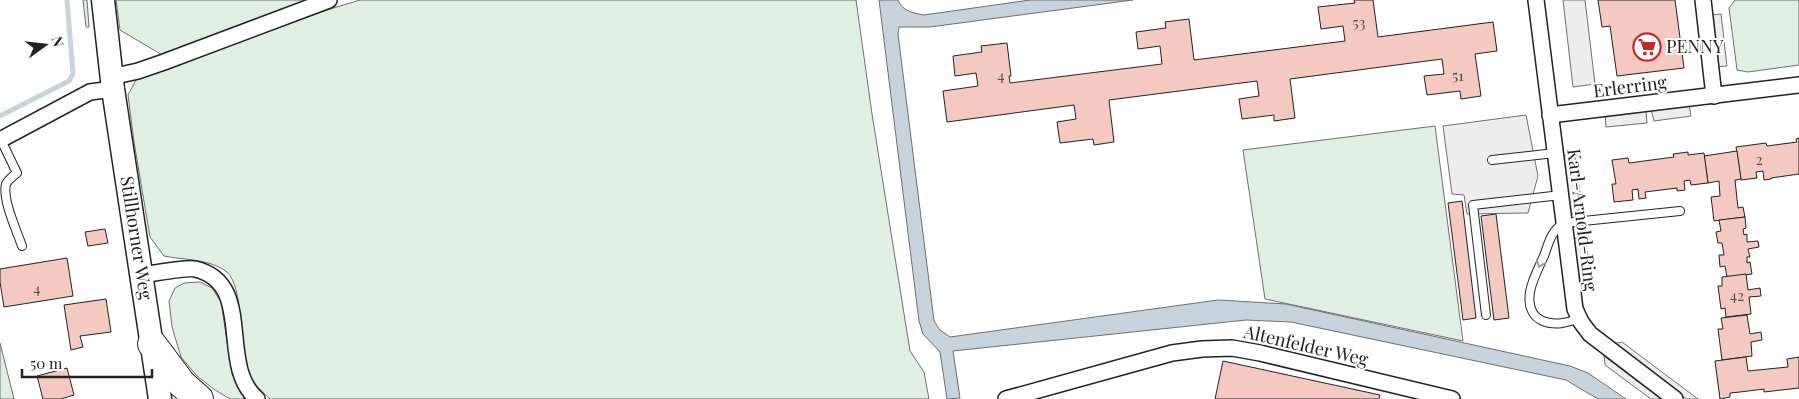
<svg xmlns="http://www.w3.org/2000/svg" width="1799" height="399" viewBox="0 0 1799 399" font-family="'Playfair Display',serif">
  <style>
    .green { fill: #e0efe3; stroke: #6f6f6f }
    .parking { fill: #ededed; stroke: #6f6f6f }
    .water { fill: #c7d3dd; stroke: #6f6f6f }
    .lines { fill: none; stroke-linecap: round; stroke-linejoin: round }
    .stream { stroke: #c7d3dd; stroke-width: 5 }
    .building { fill: #f3c9c0; stroke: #222 }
    .service-casing { stroke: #222; stroke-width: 10 }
    .minor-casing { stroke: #222; stroke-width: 18 }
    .secondary-casing { stroke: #222; stroke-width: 25 }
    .motorway-casing { stroke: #222; stroke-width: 30 }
    .service { stroke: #fff; stroke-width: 8 }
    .minor { stroke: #fff; stroke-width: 15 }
    .secondary { stroke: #fff; stroke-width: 22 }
    .motorway { stroke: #fff; stroke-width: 28 }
    .oneway { stroke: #9c9c9c }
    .labels { text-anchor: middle; stroke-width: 4; stroke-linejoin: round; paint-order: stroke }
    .number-label { font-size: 15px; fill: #564c4a }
    .poi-label { font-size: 18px; fill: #222; stroke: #fff; text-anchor: start }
    .street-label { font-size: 18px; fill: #222; stroke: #fff }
  </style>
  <rect width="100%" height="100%" fill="#fff"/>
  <g class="green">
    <path d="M83,0H87L89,27H86Z"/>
    <path d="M116,0H312L164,56L120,30Z"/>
    <path d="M360,0H856L872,114L910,351L924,372L929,399H270C264,393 256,387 252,379C238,355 245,288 227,272C211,259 184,260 164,256L150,237L134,142L128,95L136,80L327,10Z"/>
    <path d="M1735,0H1799V65L1748,72L1737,70L1729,8Z"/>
    <path d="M1435,126L1463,341L1265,299L1243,150Z"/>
    <path d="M200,282L212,288L221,302L232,374L243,394L244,399H230L215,390L197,376L181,357L172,327L169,301L175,288L184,283Z"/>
    <path d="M0,343L14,399H0Z"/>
  </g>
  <g class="parking">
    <path d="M1563,0H1585L1595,84L1573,87Z"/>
    <path d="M1721,14L1724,39L1713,40L1710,15Z"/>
    <path d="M1724,41L1727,66L1716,67L1713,43Z"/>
    <path d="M1689,104L1691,116L1654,121L1651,109Z"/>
    <path d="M1646,111L1647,123L1606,127L1605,114Z"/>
    <path d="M1526,115L1538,176L1528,213L1467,214L1464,195L1452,194L1443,126Z"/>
    <path d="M1574,150L1582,208L1571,215L1563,157Z"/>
    <path d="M1582,235L1585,236L1591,282L1581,290L1572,240Z"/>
    <path d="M1622,342L1698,399H1687L1612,344Z"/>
    <path d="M1604,356L1661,399H1651L1605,365Z"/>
  </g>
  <path class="water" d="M879,0H898C902,11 913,13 924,15L1030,0H1133L930,27H899L898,34L934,321L940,330L950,337L1218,300L1286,304L1570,366L1588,373L1626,399H1598L1566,380L1291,322L1246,320L953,351L960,398L947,399L940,352L923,334L919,321Z"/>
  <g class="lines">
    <path class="stream" d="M0,116L69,81L73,74L67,0"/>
  </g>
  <g class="building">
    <path d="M1354,0H1373L1378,37L1493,22L1497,51L1475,54L1481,96L1461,99L1460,91L1427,95L1424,76L1444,74L1442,59L1290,79L1295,118L1274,121V115L1242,119L1239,99L1259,96L1257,81L1109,100L1114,142L1094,145L1093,139L1060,143L1057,122L1076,119L1074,105L947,122L943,91L978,86L976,73L955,76L953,56L982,52L981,46L1007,43L1011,76H1009L1010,83L1162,64L1160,46L1138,49L1136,32L1166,28L1165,22L1189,19L1194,60L1345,41L1343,26L1321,29L1318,7L1355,3Z"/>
    <path d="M1598,0H1675L1684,68L1617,76L1610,26L1602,27Z"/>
    <path d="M1799,138V174L1771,178V179L1764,180L1763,171L1756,172L1757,178L1741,180L1736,147L1766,143L1767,146L1797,142L1796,139Z"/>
    <path d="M1737,151L1741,179L1735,180L1738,208L1743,207L1745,217L1714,221L1711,197L1720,196L1719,181L1708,183L1704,156Z"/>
    <path d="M1688,152V155L1704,153L1708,183L1691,185L1690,180L1684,181L1685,190L1677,191V188L1645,192L1646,198L1639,199L1638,189L1632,190L1633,200L1614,202L1612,184H1616L1612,160L1628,158L1629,163L1674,157L1673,154Z"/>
    <path d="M1462,201L1476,318L1463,320L1448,203Z"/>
    <path d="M1496,214L1509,318L1494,320L1481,216Z"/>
    <path d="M1745,217L1746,228L1743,229L1744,235L1747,234V242L1758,241L1759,247L1748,249L1750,257H1747V263L1750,262L1752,274L1727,277L1725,266L1720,267L1719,255H1724L1722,243H1718L1716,232L1721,231L1719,220Z"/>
    <path d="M105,229L108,243L88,246L85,232Z"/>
    <path d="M67,258L73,296L4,307L0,282V269Z"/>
    <path d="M1746,274L1748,290L1760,288L1761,296L1749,297L1751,314L1726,317L1725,308L1721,309L1718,286H1722V277Z"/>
    <path d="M106,299L111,332L80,336L83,347L71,350L64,305Z"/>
    <path d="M1747,315L1750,334L1761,332L1762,340L1751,342L1752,356L1722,360L1718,329H1723L1721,318Z"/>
    <path d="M1746,357L1748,371L1788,367L1787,359L1799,357V388L1764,392V389L1740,392L1730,393V397L1720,399L1715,361Z"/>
    <path d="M1223,361L1380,395L1379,399H1215Z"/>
    <path d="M67,368L74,395L61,399H43L37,376Z"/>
  </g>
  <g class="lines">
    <g class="service-casing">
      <g id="service">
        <path d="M1,140L17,173C13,176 8,180 6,184C2,200 17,231 22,246"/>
        <path d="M1492,160L1555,153"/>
        <path d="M1486,315L1473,205L1561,195"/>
        <path d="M1579,318C1556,329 1525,325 1530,292C1532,280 1539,267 1544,256C1549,242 1551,231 1564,223L1680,211"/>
      </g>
    </g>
    <g class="minor-casing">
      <g id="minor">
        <path d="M1536,0L1575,309L1581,322L1590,334L1675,399"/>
        <path d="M1703,0L1714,96"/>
        <path d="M111,77L138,71L164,62L329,0"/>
        <path d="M1550,115L1799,85"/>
        <path d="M0,140L90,92L113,89"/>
        <path d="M141,275C152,274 186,267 195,269C256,283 217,365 257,399"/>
        <path d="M1006,399L1172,353L1202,349L1232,348L1260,353L1452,399"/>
      </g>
    </g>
    <g class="secondary-casing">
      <path id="secondary" d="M103,0L113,89L160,399"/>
    </g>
    <g class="motorway-casing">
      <path id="motorway" d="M152,344L182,384L199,399"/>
    </g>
    <use href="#service" class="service"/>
    <use href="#minor" class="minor"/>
    <use href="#secondary" class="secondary"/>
    <use href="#motorway" class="motorway"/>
  </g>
  <defs><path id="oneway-chevron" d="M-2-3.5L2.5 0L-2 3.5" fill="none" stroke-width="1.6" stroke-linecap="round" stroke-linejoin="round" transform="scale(1.25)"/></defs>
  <use class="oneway" href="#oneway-chevron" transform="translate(1540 264) rotate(113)"/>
  <defs>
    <g id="supermarket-ring" transform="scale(1.4375)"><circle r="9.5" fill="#fff" stroke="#c62828" stroke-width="1.5"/><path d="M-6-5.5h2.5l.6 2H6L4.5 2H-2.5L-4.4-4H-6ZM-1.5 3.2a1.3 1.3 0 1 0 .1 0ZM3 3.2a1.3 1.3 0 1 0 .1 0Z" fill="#c62828"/></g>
  </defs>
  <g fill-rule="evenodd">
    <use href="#supermarket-ring" x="1647" y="47"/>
  </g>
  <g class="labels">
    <g class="number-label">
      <text x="1359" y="28">53</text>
      <text x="1001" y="81">4</text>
      <text x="1458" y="81">51</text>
      <text x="1759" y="165">2</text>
      <text x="37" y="294">4</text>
      <text x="1737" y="301">42</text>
    </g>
    <g class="poi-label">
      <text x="1666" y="53">PENNY</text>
    </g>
    <g class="street-label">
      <text transform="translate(1630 87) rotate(-7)" y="6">Erlerring</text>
      <text transform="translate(1582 220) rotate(83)" y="6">Karl-Arnold-Ring</text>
      <text transform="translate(136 238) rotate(81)" y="6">Stillhorner Weg</text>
      <text transform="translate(1306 346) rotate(13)" y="6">Altenfelder Weg</text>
    </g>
  </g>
  <g transform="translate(45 45) rotate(75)" stroke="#ffffff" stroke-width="4" paint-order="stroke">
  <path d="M0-4L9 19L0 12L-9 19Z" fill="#222222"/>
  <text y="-8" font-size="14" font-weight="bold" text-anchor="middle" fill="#222222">N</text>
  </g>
  <path d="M22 369v8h130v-8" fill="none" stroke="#222222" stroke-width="2.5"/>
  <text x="30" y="369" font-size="15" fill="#222222" stroke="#ffffff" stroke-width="4" paint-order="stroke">50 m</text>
</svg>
